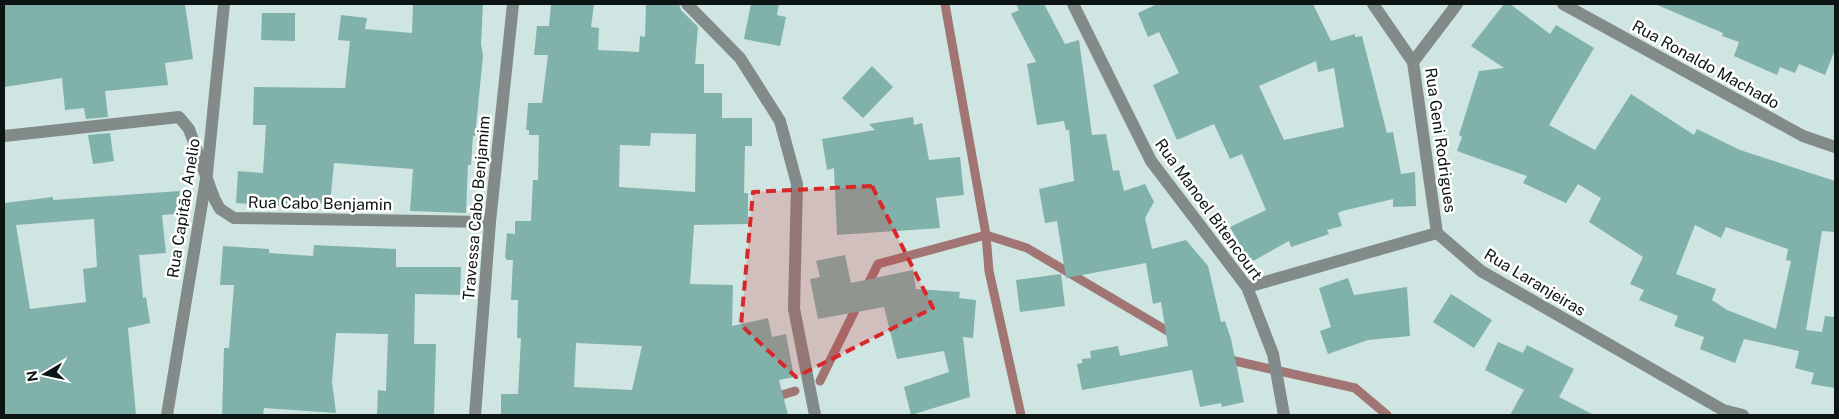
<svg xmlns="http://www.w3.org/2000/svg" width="1839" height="419" viewBox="0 0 1839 419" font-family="'Public Sans',sans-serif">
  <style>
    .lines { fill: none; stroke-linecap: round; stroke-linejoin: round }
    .stream { stroke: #a07573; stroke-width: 9 }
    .building { fill: #80b1ab; fill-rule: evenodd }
    .minor { stroke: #828b89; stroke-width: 12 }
    .marked { fill: #d62828; fill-opacity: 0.2; stroke: #d62828; stroke-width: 4; stroke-dasharray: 10 6; stroke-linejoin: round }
    .labels { text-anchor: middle; stroke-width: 5; stroke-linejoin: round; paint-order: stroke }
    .street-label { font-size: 16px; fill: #0d1514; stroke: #fff }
  </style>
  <rect width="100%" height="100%" fill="#cfe5e1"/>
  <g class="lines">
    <g class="stream">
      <path d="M945,4L986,235L989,271L1021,415"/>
      <path d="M866,288L878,264L986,235L1027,248L1176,336"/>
      <path d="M1226,359L1355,388L1387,415"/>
      <path d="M820,381L859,302"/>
      <path d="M772,398L795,391"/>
    </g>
  </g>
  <g class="building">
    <path d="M4,4H185L193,59L165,63L168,85L105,91L108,117L86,119L84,108L65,110L62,78L4,87Z"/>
    <path d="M413,4H483L481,44L483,56L475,136H473L471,165H468L466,213L410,211L413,169L334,163L330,204L298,202V207L236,203L238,171L263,173L266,125H253L254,87L345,88L350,41L338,40L341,15L367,18L365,29L412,33Z"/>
    <path d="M551,4H594L591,27L599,28L598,50L639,52L640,36L645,37L646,4H679L681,10L698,27L695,64H704V93H722V118H752V146H745L744,193H748V224L694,225L690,284L733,285L732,326L768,318L772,337L786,334L794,377L779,380L788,415H501V394H518L521,338H517L518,300H511L513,260H507L505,257L507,233L515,234V221H531L533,180H538L539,135H529V130H526L528,103H542L548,55H534L537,26H549ZM651,133L696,134L695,192L619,187L620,145L650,146ZM576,343L642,346L632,390L574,387Z"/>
    <path d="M751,4H779L777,15L786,17L780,46L744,39Z"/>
    <path d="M1016,4H1044L1065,44L1079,40L1092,135L1106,134L1113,171L1119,170L1124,191L1145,184L1154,202L1145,218L1152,249L1186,240L1208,266L1221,322L1225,321L1231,339L1244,402L1222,407L1221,403L1200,407L1192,370L1082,390L1077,364L1082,363V359L1091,358L1090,351L1118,346L1120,356L1168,346L1161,302L1153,304L1146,263L1066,278L1057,221L1045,223L1039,189L1074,181L1069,130H1066L1064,121L1037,125L1027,64L1036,62L1011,14L1019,10Z"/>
    <path d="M1157,4H1313L1331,41L1355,34V37L1362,36L1387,133L1393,132L1401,174L1415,172L1416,206L1393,207V199L1342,211L1338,213L1342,226L1327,230L1329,234L1291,247L1289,241L1253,261L1251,258L1248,259L1230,227L1266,210L1242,154L1230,159L1214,124L1177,140L1153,85L1179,73L1159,32L1148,37L1138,13ZM1316,61L1318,72L1334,68L1344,127L1284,140L1259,86Z"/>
    <path d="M1504,4H1510L1550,34L1556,25L1594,48L1549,125L1595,150L1631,94L1694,135L1697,129L1740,150L1835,181V232L1822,231L1806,330L1822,332L1825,316L1835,317V388L1811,384L1814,373L1795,368L1799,351L1744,339L1735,363L1700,349L1704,337L1674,326L1678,316L1639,300L1644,290L1630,284L1643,257L1589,222L1601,198L1578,184L1566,203L1523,183L1527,176L1457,151L1462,137L1459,135L1479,71L1504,68L1471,46ZM1695,225L1721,238L1726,227L1788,249L1786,260L1791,261L1776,329L1727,310L1712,300L1716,289L1676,274Z"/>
    <path d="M1655,4H1835V50L1825,75L1799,64L1795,73L1780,67L1777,75L1734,56L1739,42L1722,36L1723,33Z"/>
    <path d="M262,13H295V41L261,40Z"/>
    <path d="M872,66L893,87L863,118L842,98Z"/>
    <path d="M913,117L914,125L922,123L929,160L960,157L964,195L936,198L940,228L837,235L834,168L827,170L822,139L875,130L869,124Z"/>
    <path d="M110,133L114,161L93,164L88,135Z"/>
    <path d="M180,191L176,214L162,215L166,253L139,255L143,298L146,297L150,323L128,328L136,415H4V203L53,197V200ZM94,219L97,267L83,269L86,302L30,309L16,225Z"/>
    <path d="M314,245L396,249V267H461L460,295L415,294L414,344H436L434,415H377L378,390L386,391L388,334L336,333L332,382L336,413L264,408L263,415H222L224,348H229L234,285H220L223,246L269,249V253L313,256Z"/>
    <path d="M845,255L851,283L913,270L916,289L960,292L959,298L976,300L973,338L963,337L970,397L911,415L904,387L949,372L944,351L897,359L884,307L818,319L810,279L820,277L816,261Z"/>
    <path d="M1061,274L1065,306L1020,312L1016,280Z"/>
    <path d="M1348,278L1354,295L1407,287L1410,336L1368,340L1328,354L1320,331L1331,327L1319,288Z"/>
    <path d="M1451,294L1492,320L1474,348L1433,322Z"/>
    <path d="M1498,342L1523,353L1527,345L1574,369L1559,397L1594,415H1510L1524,390L1485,370Z"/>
  </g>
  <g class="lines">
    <g class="minor">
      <path d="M687,4L740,58L780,121L797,184L794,309L815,415"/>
      <path d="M1073,4L1151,161L1247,287L1273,354L1284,415"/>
      <path d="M1373,4L1413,62L1437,233"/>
      <path d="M1563,4L1803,136L1835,147"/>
      <path d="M1413,62L1457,4"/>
      <path d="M4,136L179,117L189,129L214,198L220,209L234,218L490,222"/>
      <path d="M1247,287L1437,233L1481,271L1723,410L1743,415"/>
      <path d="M167,415L207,173L224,4"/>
      <path d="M475,415L490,222L513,4"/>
    </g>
  </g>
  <path class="marked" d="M872,186L933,308L796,377L741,325L753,192Z"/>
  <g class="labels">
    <g class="street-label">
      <text transform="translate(1706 64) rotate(29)" y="6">Rua Ronaldo Machado</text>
      <text transform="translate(1441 140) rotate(82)" y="6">Rua Geni Rodrigues</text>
      <text transform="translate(320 203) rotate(1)" y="6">Rua Cabo Benjamin</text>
      <text transform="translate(183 208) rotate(-81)" y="6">Rua Capitão Anelio</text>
      <text transform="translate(476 208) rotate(-85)" y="6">Travessa Cabo Benjamim</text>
      <text transform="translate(1209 209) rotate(54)" y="6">Rua Manoel Bitencourt</text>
      <text transform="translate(1535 282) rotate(31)" y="6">Rua Laranjeiras</text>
    </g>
  </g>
  <rect width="1839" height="419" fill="none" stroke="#0d1514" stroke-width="10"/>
  <g transform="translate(45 374) rotate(261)" stroke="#ffffff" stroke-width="4" paint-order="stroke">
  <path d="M0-4L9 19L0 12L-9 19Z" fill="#0d1514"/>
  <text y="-8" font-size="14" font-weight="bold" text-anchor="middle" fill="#0d1514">N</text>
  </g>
</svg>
